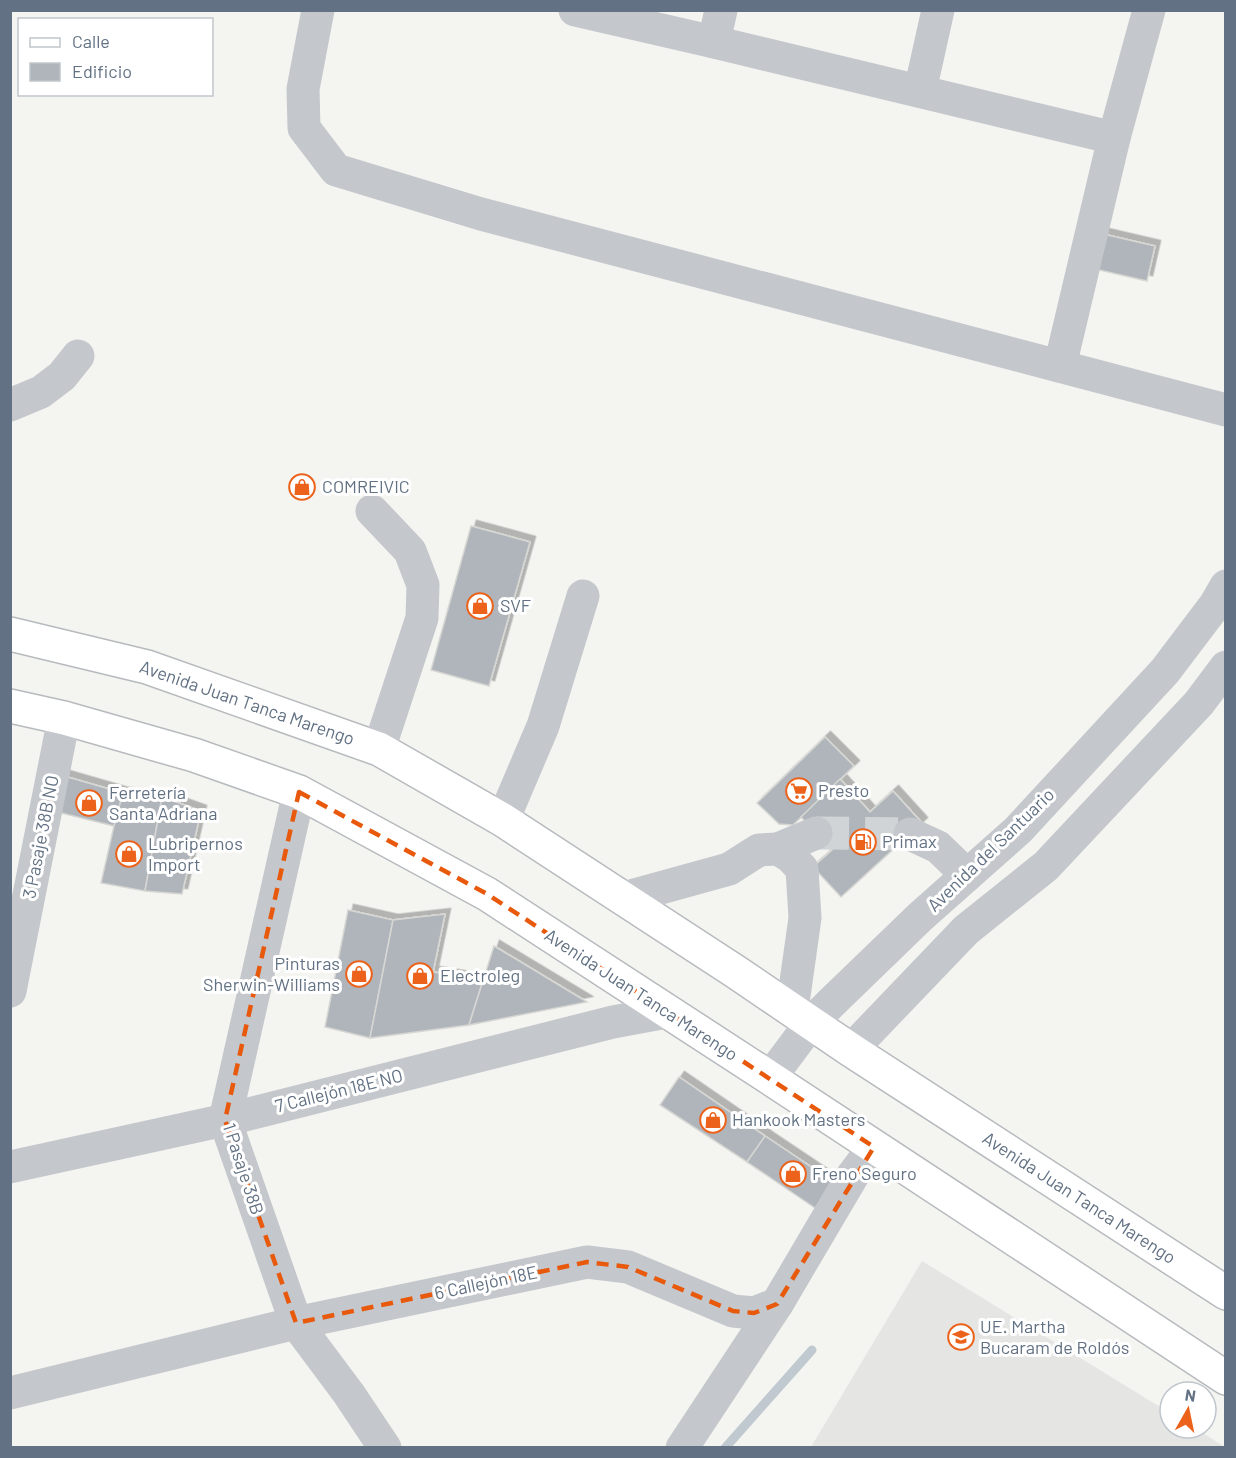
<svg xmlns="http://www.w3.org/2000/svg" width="1236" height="1458" viewBox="0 0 1236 1458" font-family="Barlow,sans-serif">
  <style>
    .built { fill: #e5e6e4 }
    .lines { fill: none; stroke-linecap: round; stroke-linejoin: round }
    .stream { stroke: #c0c9cf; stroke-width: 9 }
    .building { fill: #afb5bb; stroke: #d6d6d3; stroke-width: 1.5; filter: url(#shadow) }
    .minor-tunnel { stroke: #d0d4d6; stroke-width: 33; stroke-dasharray: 33 16; stroke-linecap: butt }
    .major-casing { stroke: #b7babe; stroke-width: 36 }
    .minor { stroke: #c4c7cb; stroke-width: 33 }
    .major { stroke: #fff; stroke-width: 33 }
    .marked { fill: none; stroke: #e8590c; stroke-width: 4.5; stroke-dasharray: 12 8; stroke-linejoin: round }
    .labels { text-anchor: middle; stroke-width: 6; stroke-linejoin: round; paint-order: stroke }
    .poi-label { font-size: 18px; fill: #627183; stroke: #fff; text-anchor: start }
    .street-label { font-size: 18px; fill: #627183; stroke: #fff }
  </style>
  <defs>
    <filter id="shadow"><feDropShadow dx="5.5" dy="-5.5" stdDeviation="0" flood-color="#0004"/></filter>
  </defs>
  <rect width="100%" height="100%" fill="#f4f5f1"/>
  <path class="built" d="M922,1261L1170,1413V1428H1195L1225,1447H811Z"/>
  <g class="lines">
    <path class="stream" d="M725,1448L812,1350"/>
  </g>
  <g class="building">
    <path d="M1103,234L1155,246L1147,281L1095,269Z"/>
    <path d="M471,526L530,542L489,686L431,670Z"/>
    <path d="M825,737L854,766L793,825L779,824L757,803Z"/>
    <path d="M64,776L123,793L114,826L57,812Z"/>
    <path d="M840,779L870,812L893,791L922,823L841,897L813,867L832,850L801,817Z"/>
    <path d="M123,793L162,797L145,891L101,883L114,826Z"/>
    <path d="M162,797L201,811L182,894L145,891Z"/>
    <path d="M348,910L393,920L370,1038L325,1027Z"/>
    <path d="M445,914L433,972L483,980L469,1025L370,1038L393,920Z"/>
    <path d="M494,946L587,1002L469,1025Z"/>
    <path d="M679,1077L765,1136L747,1162L660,1105Z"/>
    <path d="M765,1136L838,1185L821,1212L747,1162Z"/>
  </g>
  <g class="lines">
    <path class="minor-tunnel" d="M816,833L910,834"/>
    <g class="major-casing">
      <g id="major">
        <path d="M10,634L147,667L379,749L503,820L736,972L851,1050L1226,1293"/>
        <path d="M10,706L64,718L194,755L299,792L487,894L770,1078L1226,1378"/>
      </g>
    </g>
    <g class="minor">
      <path d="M318,10L303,89L304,128L336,170L481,214L1226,410"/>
      <path d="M575,10L714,42L1114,138"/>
      <path d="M714,42L721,10"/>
      <path d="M920,91L938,10"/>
      <path d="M1060,366L1114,138L1149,10"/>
      <path d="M10,405L41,392L62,376L78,356"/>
      <path d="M372,511L410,551L423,585L422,618L379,749"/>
      <path d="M299,792L225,1120L296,1323L349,1394L385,1448"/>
      <path d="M503,820L543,726L583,596"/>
      <path d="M910,834L938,847L967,875"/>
      <path d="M778,849L816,833"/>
      <path d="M624,898L729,869L759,850L778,849L791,857L802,869L805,918L792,1010"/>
      <path d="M10,991L64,718"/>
      <path d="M851,1050L966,930L1046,866L1199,703L1226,667"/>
      <path d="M770,1078L811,1023L831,1003L920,917L1018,830L1165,671L1215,605L1226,586"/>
      <path d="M10,1167L225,1120L613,1022L667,1012"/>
      <path d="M10,1393L296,1323L587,1262L628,1267L733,1311L754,1313L777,1304L853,1175L874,1147"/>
      <path d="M682,1448L777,1304"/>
    </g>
    <use href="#major" class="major"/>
  </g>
  <path class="marked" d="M299,792L487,894L874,1147L777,1304L754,1313L733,1311L628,1267L587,1262L296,1323L225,1120Z"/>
  <defs>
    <g id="shop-ring" transform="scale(1.35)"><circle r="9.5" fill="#fff" stroke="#ec621a" stroke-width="1.5"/><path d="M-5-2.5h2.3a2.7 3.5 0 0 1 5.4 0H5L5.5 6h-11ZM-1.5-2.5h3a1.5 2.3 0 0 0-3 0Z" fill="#ec621a"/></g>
    <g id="supermarket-ring" transform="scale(1.35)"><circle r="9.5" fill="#fff" stroke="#ec621a" stroke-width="1.5"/><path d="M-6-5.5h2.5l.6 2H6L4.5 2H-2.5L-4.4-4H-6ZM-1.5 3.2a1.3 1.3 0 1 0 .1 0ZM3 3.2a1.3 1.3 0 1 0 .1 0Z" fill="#ec621a"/></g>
    <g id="fuel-ring" transform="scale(1.35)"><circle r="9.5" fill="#fff" stroke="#ec621a" stroke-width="1.5"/><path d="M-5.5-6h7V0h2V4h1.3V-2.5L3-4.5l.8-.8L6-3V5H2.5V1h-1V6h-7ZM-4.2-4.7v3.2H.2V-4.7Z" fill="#ec621a"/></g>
    <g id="school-ring" transform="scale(1.35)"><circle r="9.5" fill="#fff" stroke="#ec621a" stroke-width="1.5"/><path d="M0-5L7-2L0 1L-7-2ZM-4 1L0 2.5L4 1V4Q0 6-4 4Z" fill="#ec621a"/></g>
  </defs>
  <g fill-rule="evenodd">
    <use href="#shop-ring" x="302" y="487"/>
    <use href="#shop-ring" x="480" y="606"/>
    <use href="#supermarket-ring" x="799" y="791"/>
    <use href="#shop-ring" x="89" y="803"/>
    <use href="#fuel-ring" x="863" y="842"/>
    <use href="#shop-ring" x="129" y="854"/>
    <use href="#shop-ring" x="359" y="974"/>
    <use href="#shop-ring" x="420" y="976"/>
    <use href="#shop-ring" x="713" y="1120"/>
    <use href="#shop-ring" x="793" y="1174"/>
    <use href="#school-ring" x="961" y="1337"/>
  </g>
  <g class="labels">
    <g class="poi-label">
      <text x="322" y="493">COMREIVIC</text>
      <text x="500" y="612">SVF</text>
      <text x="818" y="797">Presto</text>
      <text x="109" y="799">Ferretería<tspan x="109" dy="21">Santa Adriana</tspan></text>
      <text x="882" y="848">Primax</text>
      <text x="148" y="850">Lubripernos<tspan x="148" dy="21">Import</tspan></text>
      <text x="340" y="970" text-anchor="end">Pinturas<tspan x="340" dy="21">Sherwin-Williams</tspan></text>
      <text x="440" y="982">Electroleg</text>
      <text x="732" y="1126">Hankook Masters</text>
      <text x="812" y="1180">Freno Seguro</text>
      <text x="980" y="1333">UE. Martha<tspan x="980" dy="21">Bucaram de Roldós</tspan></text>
    </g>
    <g class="street-label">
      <text transform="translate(247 703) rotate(19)" y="6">Avenida Juan Tanca Marengo</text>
      <text transform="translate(41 837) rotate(-79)" y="6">3 Pasaje 38B NO</text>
      <text transform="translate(991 850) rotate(-44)" y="6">Avenida del Santuario</text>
      <text transform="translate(641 995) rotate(33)" y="6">Avenida Juan Tanca Marengo</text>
      <text transform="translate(339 1091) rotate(-14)" y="6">7 Callejón 18E NO</text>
      <text transform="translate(243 1169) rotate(72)" y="6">1 Pasaje 38B</text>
      <text transform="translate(1079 1198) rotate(33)" y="6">Avenida Juan Tanca Marengo</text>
      <text transform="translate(486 1283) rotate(-12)" y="6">6 Callejón 18E</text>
    </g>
  </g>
  <rect width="1236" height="1458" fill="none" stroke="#627183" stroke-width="24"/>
  <rect x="18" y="18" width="195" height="78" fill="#ffffff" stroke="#c0c6cd" stroke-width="1.5"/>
  <rect x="30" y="38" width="30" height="9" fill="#ffffff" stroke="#c0c6cd" stroke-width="1.5"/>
  <text x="72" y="48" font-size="18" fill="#627183">Calle</text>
  <rect x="30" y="63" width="30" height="18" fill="#afb5bb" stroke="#c0c6cd" stroke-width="1.5"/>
  <text x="72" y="78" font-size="18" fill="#627183">Edificio</text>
  <g transform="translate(1188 1410) rotate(9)"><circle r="28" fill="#ffffff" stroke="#c0c6cd" stroke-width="1.5"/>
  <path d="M0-4.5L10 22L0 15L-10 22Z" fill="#ec621a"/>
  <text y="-9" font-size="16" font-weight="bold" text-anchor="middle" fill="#627183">N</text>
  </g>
</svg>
